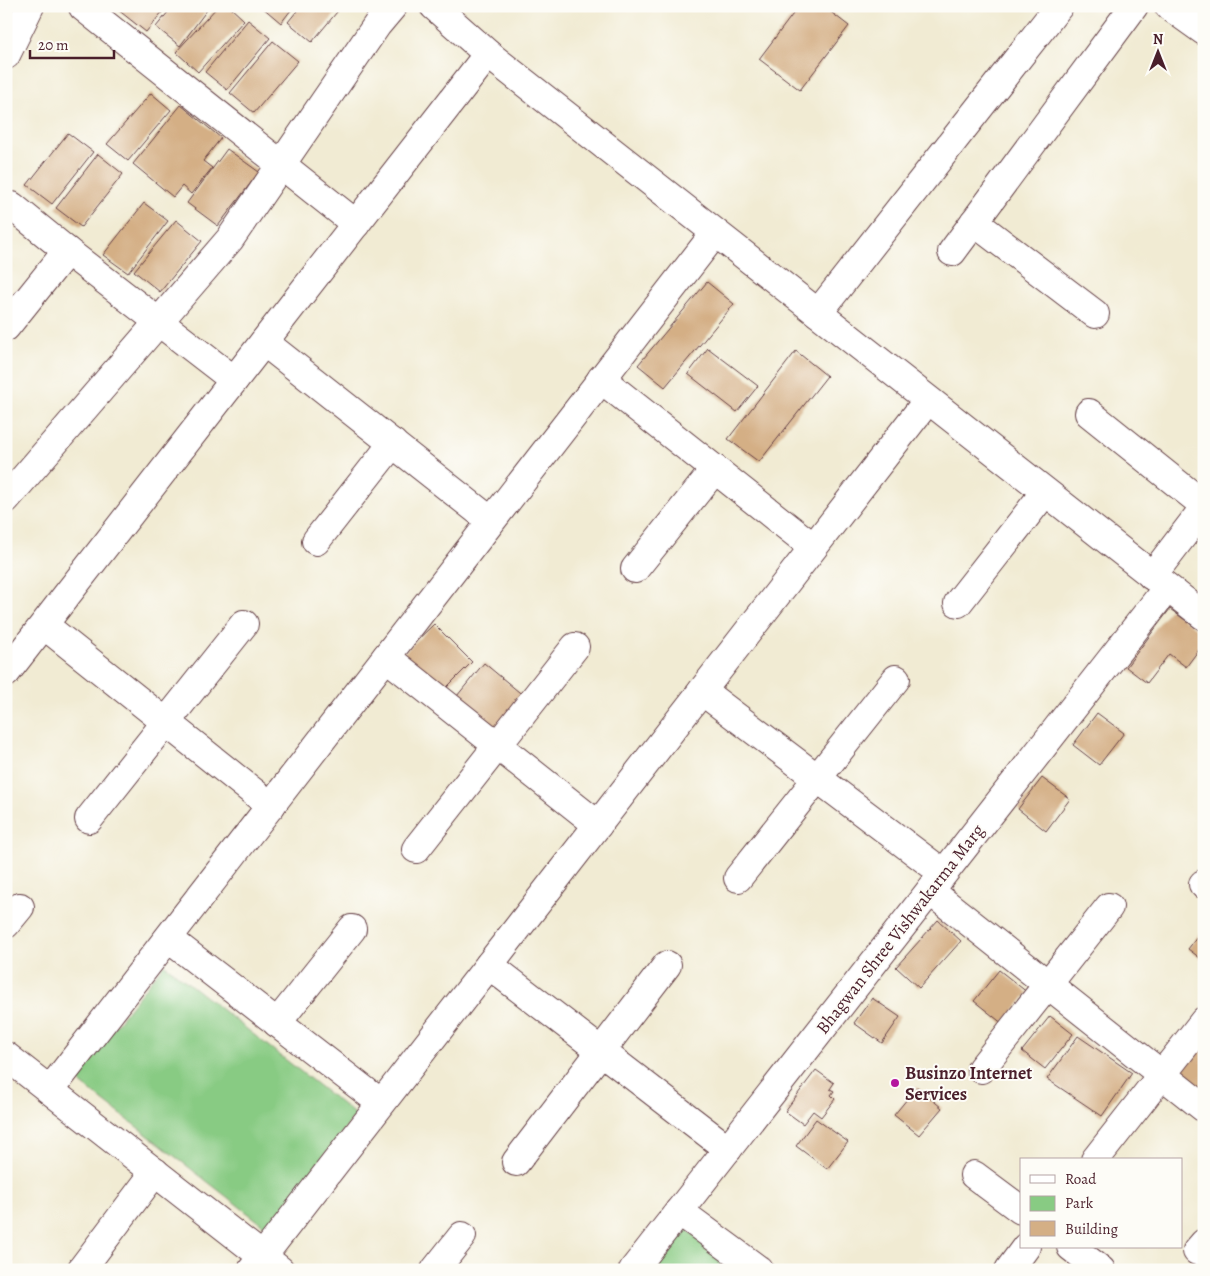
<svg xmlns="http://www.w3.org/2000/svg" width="1210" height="1276" viewBox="0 0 1210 1276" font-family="Alegreya,serif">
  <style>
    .green { fill: #88cb83; stroke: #697557 }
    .building { fill: #d4af85 }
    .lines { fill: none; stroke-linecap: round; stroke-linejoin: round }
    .minor-casing { stroke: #633e44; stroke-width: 30 }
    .minor { stroke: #fff; stroke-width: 28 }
    .poi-dot { fill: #b5179e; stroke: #fdfcf7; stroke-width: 2 }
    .labels { text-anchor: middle; stroke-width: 4; stroke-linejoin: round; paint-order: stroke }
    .street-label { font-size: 18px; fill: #4a1f2b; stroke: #fdfcf7 }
    .poi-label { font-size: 18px; font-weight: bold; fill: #4a1f2b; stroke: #fdfcf7; text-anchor: start }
  </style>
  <rect width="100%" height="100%" fill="#fdfcf7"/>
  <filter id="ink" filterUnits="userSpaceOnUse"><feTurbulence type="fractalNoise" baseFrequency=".02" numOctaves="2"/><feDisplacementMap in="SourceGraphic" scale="10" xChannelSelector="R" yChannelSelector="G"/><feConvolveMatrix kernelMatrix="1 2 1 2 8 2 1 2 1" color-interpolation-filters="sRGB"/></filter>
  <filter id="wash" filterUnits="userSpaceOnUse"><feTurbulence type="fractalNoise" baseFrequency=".0096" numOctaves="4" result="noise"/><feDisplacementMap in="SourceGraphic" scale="20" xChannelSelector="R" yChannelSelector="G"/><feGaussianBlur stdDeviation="1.12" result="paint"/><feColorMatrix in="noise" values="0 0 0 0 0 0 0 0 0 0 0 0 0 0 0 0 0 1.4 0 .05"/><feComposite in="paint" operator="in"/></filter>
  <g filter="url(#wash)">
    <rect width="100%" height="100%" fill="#f1ebd3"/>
    <g class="green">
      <path d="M164,964L356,1115L267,1228L74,1078Z"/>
      <path d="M679,1223L739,1270H642Z"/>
    </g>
    <g id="blocks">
      <g class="building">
        <path d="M119,6H167L146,32L117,9Z"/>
        <path d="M173,6H210L180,46L156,27Z"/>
        <path d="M218,6H229L244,20L198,72L176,52Z"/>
        <path d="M261,6H294L281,23Z"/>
        <path d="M301,6H342L312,42L288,22Z"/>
        <path d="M799,6H823L849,26L800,90L759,59Z"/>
        <path d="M248,20L270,38L227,90L205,72Z"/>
        <path d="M273,41L298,61L254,113L230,93Z"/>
        <path d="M151,93L171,110L128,161L107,144Z"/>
        <path d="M181,105L221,138L203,161L212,168L191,194L182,186L173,197L133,164Z"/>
        <path d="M68,133L93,152L52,204L27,185Z"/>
        <path d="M227,149L259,172L218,226L187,203Z"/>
        <path d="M98,154L123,174L81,227L56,208Z"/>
        <path d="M144,203L168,221L128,273L103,255Z"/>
        <path d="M176,220L202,241L160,292L134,271Z"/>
        <path d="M707,282L734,304L665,387L638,365Z"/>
        <path d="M708,348L758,386L737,412L688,374Z"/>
        <path d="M796,351L827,376L759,462L728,439Z"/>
        <path d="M1170,609L1204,634V643L1186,667L1169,654L1147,683L1126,667Z"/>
        <path d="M434,624L472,662L442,692L404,653Z"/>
        <path d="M484,663L525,697L497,730L457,696Z"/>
        <path d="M1097,713L1124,733L1099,765L1073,745Z"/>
        <path d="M1042,778L1070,799L1046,831L1018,809Z"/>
        <path d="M938,920L961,941L919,988L896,967Z"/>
        <path d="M1204,928V961L1188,949Z"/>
        <path d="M999,970L1028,993L1003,1024L974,1001Z"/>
        <path d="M872,998L900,1017L882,1043L854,1023Z"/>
        <path d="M1050,1016L1073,1034L1045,1069L1022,1051Z"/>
        <path d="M1078,1036L1132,1073L1102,1116L1047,1079Z"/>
        <path d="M1204,1044V1092L1180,1072Z"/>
        <path d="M816,1070L834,1083L830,1089L834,1091L831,1095L835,1099L821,1117L813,1111L803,1124L785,1111Z"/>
        <path d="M917,1087L942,1108L919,1135L894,1115Z"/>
        <path d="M816,1119L848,1142L827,1169L796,1146Z"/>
      </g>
    </g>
  </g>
  <g filter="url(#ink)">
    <use href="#blocks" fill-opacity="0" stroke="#633e44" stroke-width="1"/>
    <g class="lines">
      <g class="minor-casing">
        <g id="minor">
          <path d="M434,6L488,54L1204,616"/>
          <path d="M1169,6L1204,31"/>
          <path d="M83,7L356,224"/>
          <path d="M6,55L30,6"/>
          <path d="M12,206L67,251L234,380"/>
          <path d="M974,222L1095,314"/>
          <path d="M952,252L1134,6"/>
          <path d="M818,313L1059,6"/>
          <path d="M6,327L67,251"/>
          <path d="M264,342L491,521"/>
          <path d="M601,379L813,547"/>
          <path d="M1089,413L1204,505"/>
          <path d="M6,499L230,239L377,25L393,6"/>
          <path d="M316,541L393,443"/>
          <path d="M635,569L715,469"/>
          <path d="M1152,576L1204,508"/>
          <path d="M958,603L1045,492"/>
          <path d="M44,625L271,806"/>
          <path d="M386,657L598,825"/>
          <path d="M6,673L488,54"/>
          <path d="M702,691L943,873"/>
          <path d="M89,819L244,624"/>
          <path d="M416,849L575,647"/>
          <path d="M738,878L896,679"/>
          <path d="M1203,884H1204"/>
          <path d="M930,891L1204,1108"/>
          <path d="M6,924L20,907"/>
          <path d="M169,939L381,1103"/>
          <path d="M489,965L728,1149"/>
          <path d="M277,1023L352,929"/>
          <path d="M6,1056L280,1270"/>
          <path d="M981,1069L1109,907"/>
          <path d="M50,1090L715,233"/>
          <path d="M1095,1160L1204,1021"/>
          <path d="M516,1162L667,965"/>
          <path d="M974,1175L1021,1210"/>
          <path d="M679,1211L759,1270"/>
          <path d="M1071,1247L1101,1270"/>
          <path d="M1197,1251L1204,1243"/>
          <path d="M81,1270L155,1172"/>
          <path d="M252,1270L928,400"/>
          <path d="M435,1270L462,1236"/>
          <path d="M633,1270L1167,588"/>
          <path d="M1009,1270L1026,1247"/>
        </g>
      </g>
      <use href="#minor" class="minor"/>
    </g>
  </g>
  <circle class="poi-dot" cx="895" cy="1083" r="5"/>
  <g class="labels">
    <g class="street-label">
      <text transform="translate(900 929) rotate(-52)" y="6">Bhagwan Shree Vishwakarma Marg</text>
    </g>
    <g class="poi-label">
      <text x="905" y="1079">Businzo Internet<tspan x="905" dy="21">Services</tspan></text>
    </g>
  </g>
  <rect width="1210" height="1276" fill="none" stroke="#fdfcf7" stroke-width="25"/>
  <rect x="1020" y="1158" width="162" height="90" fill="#fdfcf7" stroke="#b5a4a5"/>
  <rect x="1030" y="1175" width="25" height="8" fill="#ffffff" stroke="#b5a4a5"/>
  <text x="1065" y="1184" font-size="15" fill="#4a1f2b">Road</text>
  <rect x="1030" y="1196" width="25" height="15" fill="#88cb83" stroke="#b5a4a5"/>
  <text x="1065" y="1208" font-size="15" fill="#4a1f2b">Park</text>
  <rect x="1030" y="1221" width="25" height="15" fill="#d4af85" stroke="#b5a4a5"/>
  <text x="1065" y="1234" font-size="15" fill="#4a1f2b">Building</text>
  <g transform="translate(1158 52)" stroke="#fdfcf7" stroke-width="4" paint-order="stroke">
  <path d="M0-4L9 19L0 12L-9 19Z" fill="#4a1f2b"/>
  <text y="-8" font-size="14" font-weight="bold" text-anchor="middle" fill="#4a1f2b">N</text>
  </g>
  <path d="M30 50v8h84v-8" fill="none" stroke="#4a1f2b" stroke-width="2.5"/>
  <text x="38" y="50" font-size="15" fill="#4a1f2b" stroke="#fdfcf7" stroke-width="4" paint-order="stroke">20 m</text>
</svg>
